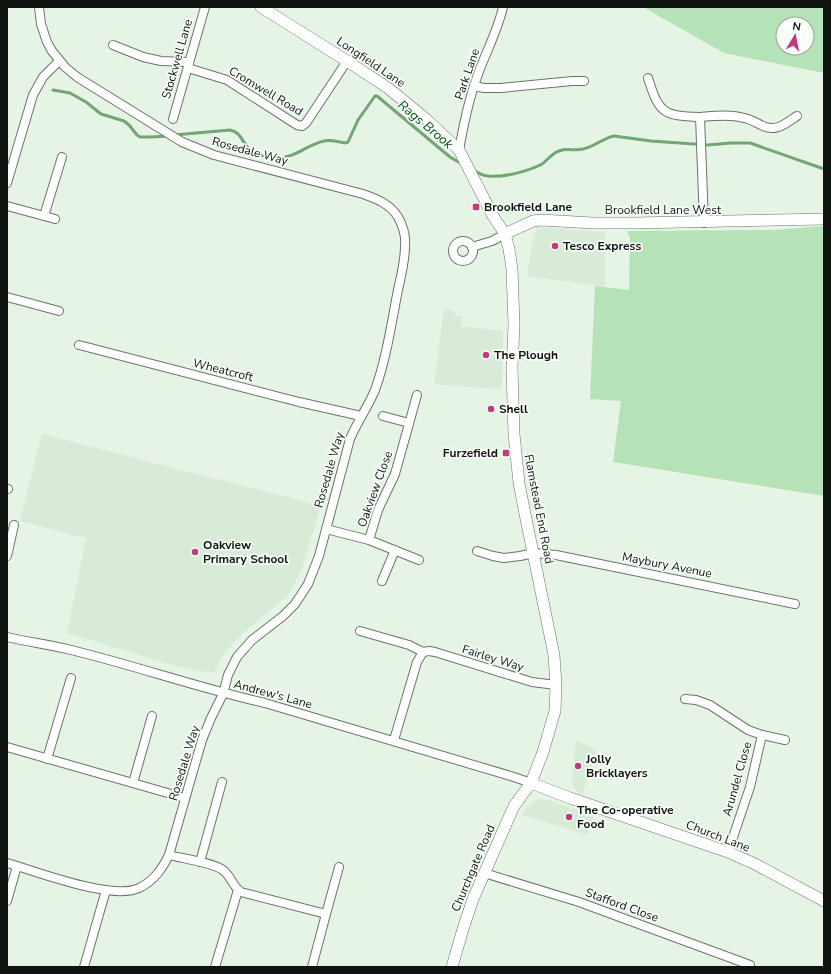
<svg xmlns="http://www.w3.org/2000/svg" width="831" height="974" viewBox="0 0 831 974" font-family="'Nunito Sans',sans-serif">
  <style>
    .built { fill: #d7ebd7 }
    .green { fill: #b5e2b6; fill-rule: evenodd }
    .lines { fill: none; stroke-linecap: round; stroke-linejoin: round }
    .stream { stroke: #73a575; stroke-width: 3 }
    .street-casing { stroke: #697569; stroke-width: 10 }
    .secondary-casing { stroke: #697569; stroke-width: 12 }
    .street { stroke: #fff; stroke-width: 8 }
    .secondary { stroke: #fff; stroke-width: 11 }
    .poi-dot { fill: #c23b7b; stroke: #f9fff9; stroke-width: 1.5 }
    .labels { text-anchor: middle; stroke-width: 3.5; stroke-linejoin: round; paint-order: stroke }
    .street-label { font-size: 12px; fill: #0f130f; stroke: #f9fff9 }
    .poi-label { font-size: 12px; font-weight: bold; fill: #0f130f; stroke: #f9fff9; text-anchor: start }
    .water-label { font-size: 13px; font-style: italic; fill: #005112; stroke: #f9fff9 }
  </style>
  <rect width="100%" height="100%" fill="#e6f4e6"/>
  <g class="built">
    <path d="M537,227L605,232V287L527,276L533,241Z"/>
    <path d="M444,309L455,311V316H462L461,326L503,331L502,385L500,389L453,386L434,384Z"/>
    <path d="M42,434L321,506L303,565L296,582L287,596L243,633L223,655L214,673L179,667L67,633L86,538L20,521Z"/>
    <path d="M576,740L597,750L582,795L575,789L572,784Z"/>
    <path d="M538,799L547,800L594,815L588,835L521,815L531,803Z"/>
  </g>
  <g class="green">
    <path d="M643,7H824V73L724,53ZM783,24H807V48H783Z"/>
    <path d="M824,226V496L613,462L621,401L590,399L595,286L629,290L630,238L627,231L774,230Z"/>
  </g>
  <g class="lines">
    <g class="stream">
      <path d="M53,90L70,93L86,102L101,114L124,121L129,125L137,135L140,137H151L168,136"/>
      <path d="M174,135L230,130C241,132 242,142 249,149C256,155 266,157 275,158C294,159 306,145 324,141C330,139 338,142 345,143L348,142L358,120L375,96H377L450,157L462,164"/>
      <path d="M474,171C479,173 483,176 488,176C503,178 529,171 542,164C548,160 552,153 559,151C567,148 575,151 583,149C594,147 603,138 614,136L651,141L708,145L731,143H750L824,169"/>
    </g>
    <g class="street-casing">
      <g id="street">
        <path d="M113,45L143,57L161,61L189,62"/>
        <path d="M188,68L227,80L297,125L302,126L306,123L347,61"/>
        <path d="M648,78C659,113 663,116 700,117L704,223"/>
        <path d="M474,86L484,88H501L572,81H584"/>
        <path d="M700,117C714,116 730,114 744,118C750,119 755,122 761,125C775,133 785,124 797,116"/>
        <path d="M173,119L205,7"/>
        <path d="M459,150C463,128 467,107 474,86C482,59 497,34 503,7"/>
        <path d="M7,183L33,95L43,77L59,61"/>
        <path d="M7,206L44,216L62,157"/>
        <path d="M44,216L55,219"/>
        <circle cx="463" cy="251" r="10"/>
        <path d="M472,247L492,241L505,234"/>
        <path d="M7,297L59,311"/>
        <path d="M79,345L299,402L361,416"/>
        <path d="M383,416L409,423"/>
        <path d="M7,489H8"/>
        <path d="M326,529L369,540L419,560"/>
        <path d="M369,540L378,510L395,474L417,395"/>
        <path d="M477,551L493,556L504,558L520,556L534,553L556,555L795,604"/>
        <path d="M7,556L14,525"/>
        <path d="M382,581L395,550"/>
        <path d="M360,631L409,645L423,652L429,651L435,652L532,682L556,685"/>
        <path d="M7,637C27,642 47,644 67,649C134,665 198,688 265,703L514,777L531,783"/>
        <path d="M685,699L696,700L710,705L748,730L762,735L785,740"/>
        <path d="M394,740L417,662L423,652"/>
        <path d="M7,747L185,798"/>
        <path d="M47,759L71,678"/>
        <path d="M133,783L152,716"/>
        <path d="M728,852L750,787L762,735"/>
        <path d="M169,855C184,859 211,862 223,870C231,876 233,887 241,892L326,914L312,967"/>
        <path d="M200,862L222,782"/>
        <path d="M7,863C36,871 112,901 139,888C154,881 162,869 169,855L202,740L211,718L223,694L228,675L237,657L252,640L283,616L295,604L308,584L319,556L350,439C357,422 368,407 375,390C386,360 391,326 397,295C400,279 405,263 405,246C406,236 403,226 398,217C390,204 377,199 363,194L214,155L182,142L77,77L65,67L52,51L47,42L41,24L39,7"/>
        <path d="M484,873L579,902L750,965"/>
        <path d="M7,901L17,866"/>
        <path d="M326,914L339,867"/>
        <path d="M84,967L106,890"/>
        <path d="M215,967L238,890"/>
      </g>
    </g>
    <g class="secondary-casing">
      <g id="secondary">
        <path d="M261,7L347,61L388,88L426,119L459,150L493,216L505,234L509,249L512,269L514,326L512,368L514,434L519,483L524,509L554,655L556,685L555,711L543,752L531,783L514,806L473,899L463,929L452,967"/>
        <path d="M505,234L533,221L541,220L593,223H635L824,219"/>
        <path d="M531,783L570,798L728,852L755,864L824,901"/>
      </g>
    </g>
    <use href="#street" class="street"/>
    <use href="#secondary" class="secondary"/>
  </g>
  <g class="poi-dot">
    <rect x="472" y="203" width="8" height="8" rx="2"/>
    <circle cx="555" cy="246" r="4"/>
    <circle cx="486" cy="355" r="4"/>
    <circle cx="491" cy="409" r="4"/>
    <rect x="502" y="449" width="8" height="8" rx="2"/>
    <circle cx="195" cy="552" r="4"/>
    <circle cx="578" cy="766" r="4"/>
    <circle cx="569" cy="817" r="4"/>
  </g>
  <g class="labels">
    <g class="street-label">
      <text transform="translate(177 59) rotate(-74)" y="4">Stockwell Lane</text>
      <text transform="translate(371 62) rotate(34)" y="4">Longfield Lane</text>
      <text transform="translate(467 74) rotate(-71)" y="4">Park Lane</text>
      <text transform="translate(266 91) rotate(31)" y="4">Cromwell Road</text>
      <text transform="translate(250 151) rotate(15)" y="4">Rosedale Way</text>
      <text x="663" y="214">Brookfield Lane West</text>
      <text transform="translate(223 370) rotate(14)" y="4">Wheatcroft</text>
      <text transform="translate(329 470) rotate(-74)" y="4">Rosedale Way</text>
      <text transform="translate(375 489) rotate(-70)" y="4">Oakview Close</text>
      <text transform="translate(539 509) rotate(79)" y="4">Flamstead End Road</text>
      <text transform="translate(667 565) rotate(11)" y="4">Maybury Avenue</text>
      <text transform="translate(493 658) rotate(17)" y="4">Fairley Way</text>
      <text transform="translate(273 694) rotate(15)" y="4">Andrew's Lane</text>
      <text transform="translate(184 763) rotate(-73)" y="4">Rosedale Way</text>
      <text transform="translate(737 779) rotate(-74)" y="4">Arundel Close</text>
      <text transform="translate(718 836) rotate(21)" y="4">Church Lane</text>
      <text transform="translate(473 868) rotate(-67)" y="4">Churchgate Road</text>
      <text transform="translate(622 905) rotate(20)" y="4">Stafford Close</text>
    </g>
    <g class="poi-label">
      <text x="484" y="211">Brookfield Lane</text>
      <text x="563" y="250">Tesco Express</text>
      <text x="494" y="359">The Plough</text>
      <text x="499" y="413">Shell</text>
      <text x="498" y="457" text-anchor="end">Furzefield</text>
      <text x="203" y="549">Oakview<tspan x="203" dy="14">Primary School</tspan></text>
      <text x="586" y="763">Jolly<tspan x="586" dy="14">Bricklayers</tspan></text>
      <text x="577" y="814">The Co-operative<tspan x="577" dy="14">Food</tspan></text>
    </g>
    <g class="water-label">
      <text transform="translate(426 124) rotate(40)" y="5">Rags Brook</text>
    </g>
  </g>
  <rect width="831" height="974" fill="none" stroke="#0f130f" stroke-width="16"/>
  <g transform="translate(795 36) rotate(10)"><circle r="19" fill="#f9fff9" stroke="#9ba19b"/>
  <path d="M0-3L7 15L0 10L-7 15Z" fill="#c23b7b"/>
  <text y="-6" font-size="11" font-weight="bold" text-anchor="middle" fill="#0f130f">N</text>
  </g>
</svg>
